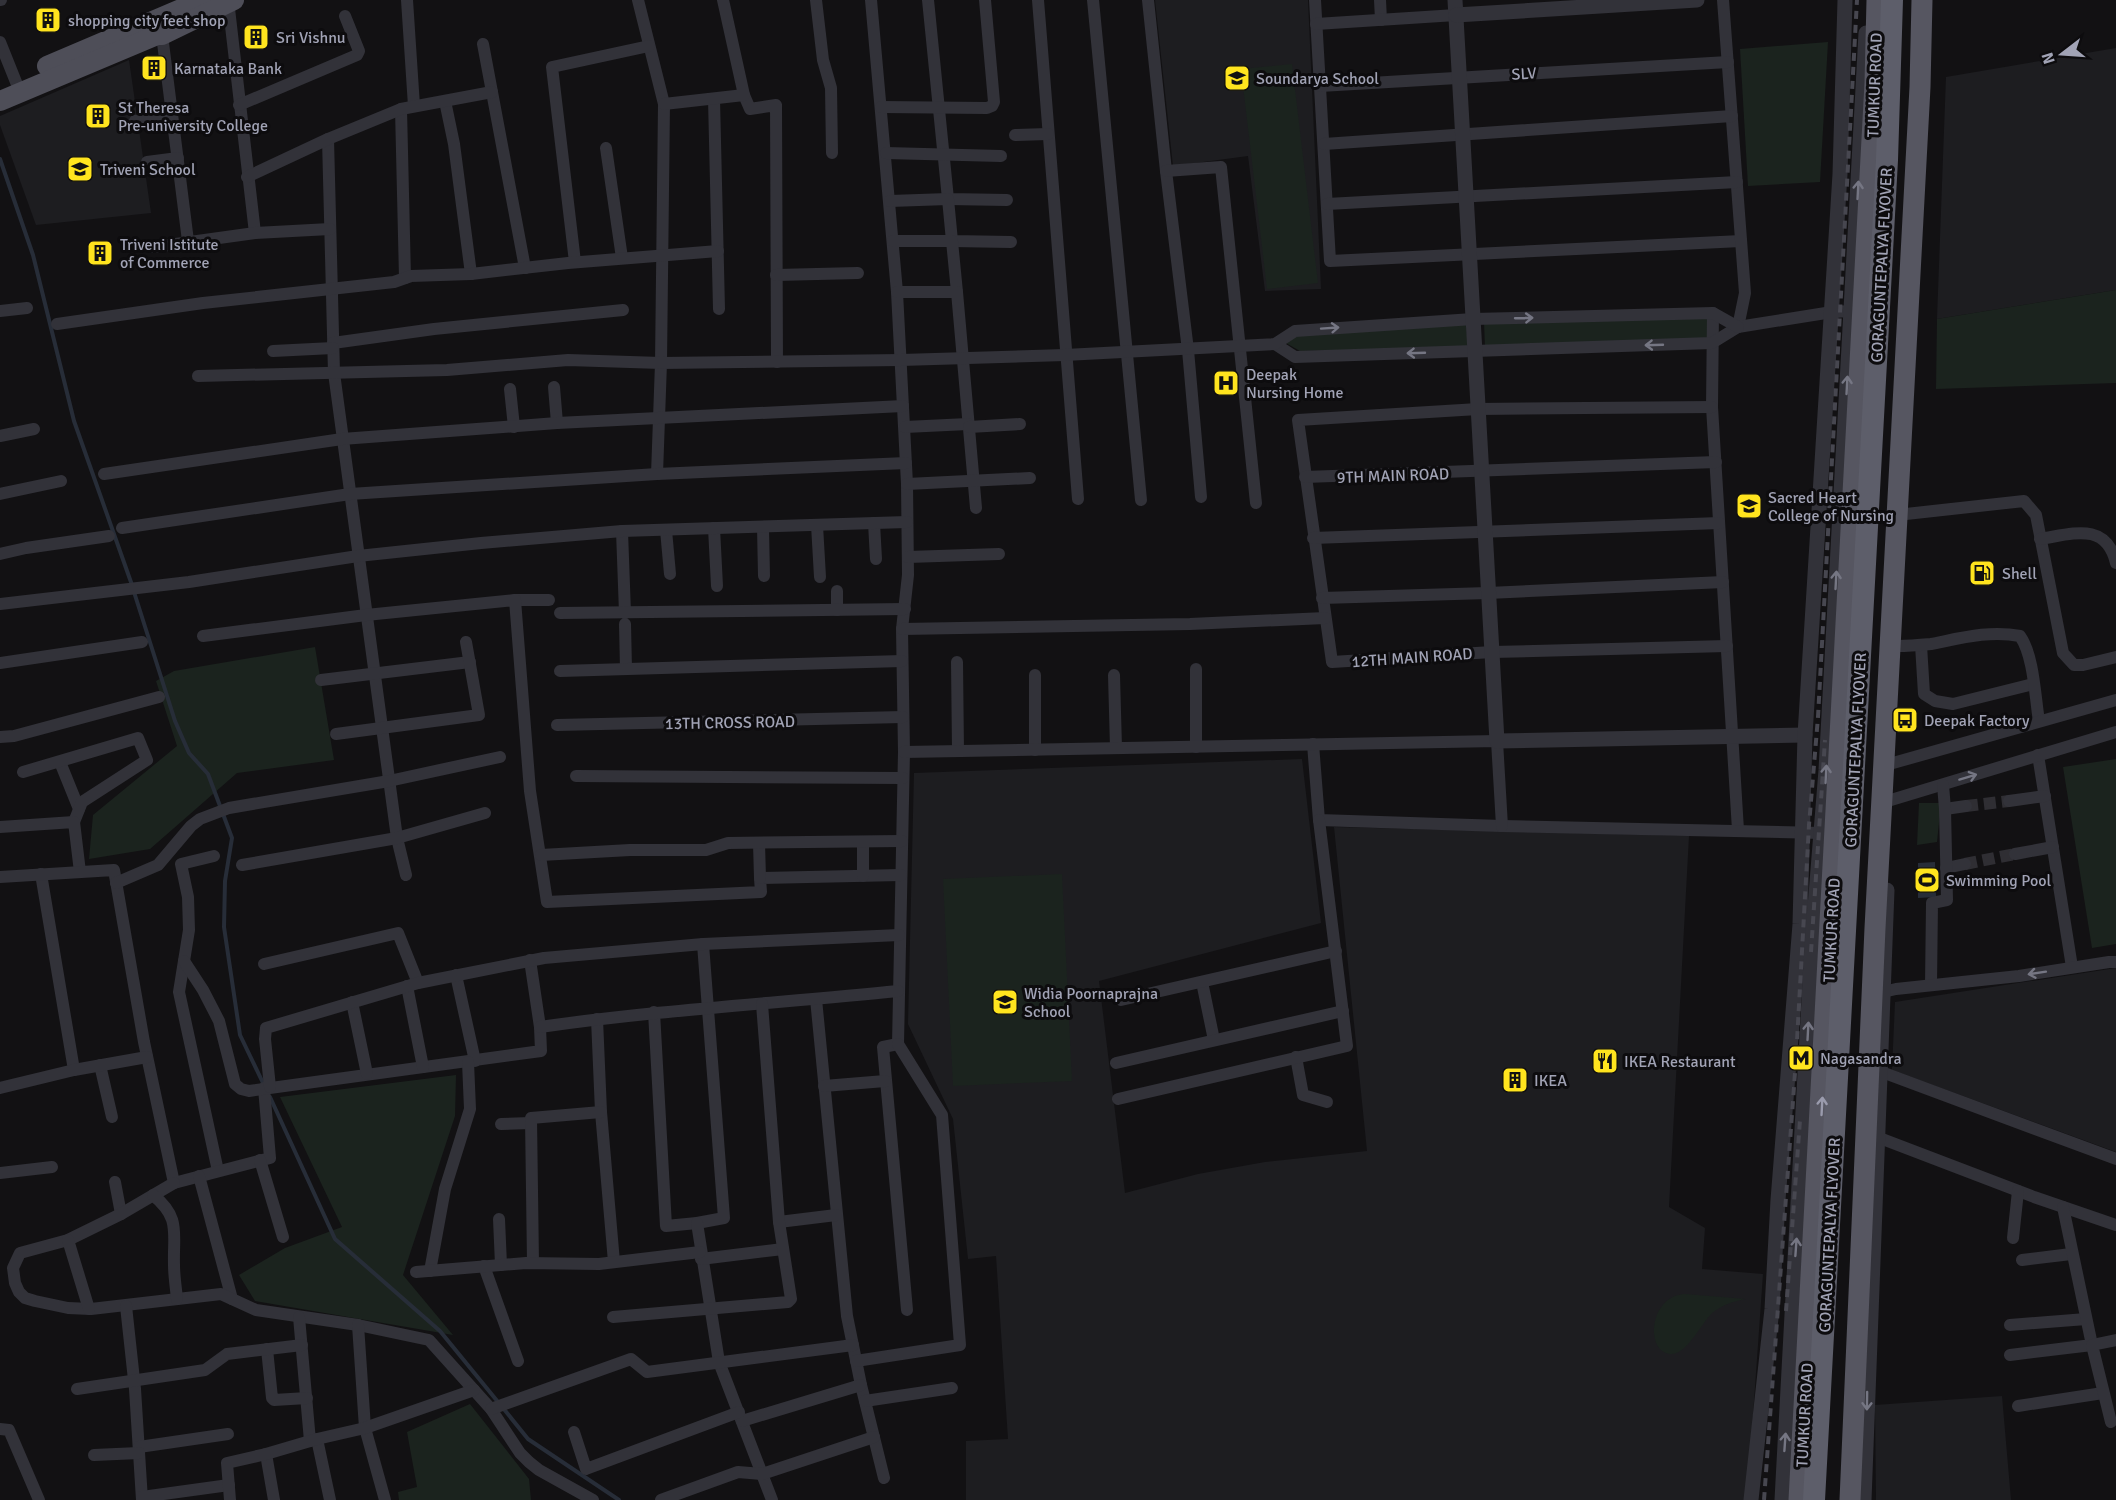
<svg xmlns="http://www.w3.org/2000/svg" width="2116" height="1500" viewBox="0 0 2116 1500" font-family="Signika,sans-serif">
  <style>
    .built { fill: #1d1d20 }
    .green { fill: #1b231e }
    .water { fill: #272d38 }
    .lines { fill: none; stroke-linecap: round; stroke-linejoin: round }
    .stream { stroke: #272d38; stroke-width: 4 }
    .minor-tunnel { stroke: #2f2e33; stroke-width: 12; stroke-dasharray: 12 6; stroke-linecap: butt }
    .minor { stroke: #323239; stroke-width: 12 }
    .tertiary { stroke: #323239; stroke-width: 15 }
    .primary { stroke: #4e4e58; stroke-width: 20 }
    .trunk { stroke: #565661; stroke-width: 21 }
    .rail { stroke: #474750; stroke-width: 4; stroke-dasharray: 8 6; stroke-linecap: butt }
    .motorway-bridge { stroke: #5d5e6a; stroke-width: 22 }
    .oneway { stroke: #757683 }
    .oneway2 { stroke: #9a9bad }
    .labels { text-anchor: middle; stroke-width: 6; stroke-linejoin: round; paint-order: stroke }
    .poi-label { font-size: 16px; fill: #a1a3b5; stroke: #0d0c0e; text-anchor: start }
    .street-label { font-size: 16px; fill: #a1a3b5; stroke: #0d0c0e }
  </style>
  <rect width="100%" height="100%" fill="#121113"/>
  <g class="built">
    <path d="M1155,0H1308L1321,289L1265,291L1248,156L1173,166Z"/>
    <path d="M2116,48V290L1937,319L1946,77Z"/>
    <path d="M129,60L151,213L36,225L0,125V116Z"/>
    <path d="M1302,759L1321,923L1099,981L1125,1193L1198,1174L1265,1162L1367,1151L1334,827L1689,836L1669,1207L1705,1228L1702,1269L1763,1274L1747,1500H966V1441L1008,1439L996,1256L968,1259L953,1119L908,1024L914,773Z"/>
    <path d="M2116,968V1152L1892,1070L1895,1002Z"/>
    <path d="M2002,1396L2011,1500H1876L1875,1405Z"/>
  </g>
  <g class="green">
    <path d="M1828,42L1820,182L1748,186L1740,49Z"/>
    <path d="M1292,64L1318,283L1267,289L1241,69Z"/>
    <path d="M2116,290V383L1936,389L1937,319Z"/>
    <path d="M1708,316L1709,341L1485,348L1484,322Z"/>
    <path d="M1466,323L1468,347L1300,351L1286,343L1300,333Z"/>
    <path d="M315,647L334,760L237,773L150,849L89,859L93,815L177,746L156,681L174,671Z"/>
    <path d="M2116,759V944L2092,948L2063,767Z"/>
    <path d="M1919,803H1941L1937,842L1917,845Z"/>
    <path d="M1062,874L1072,1081L953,1086L943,879Z"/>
    <path d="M456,1075L455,1116L403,1275L453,1335L255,1301L239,1275L285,1248L342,1227L280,1097Z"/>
    <path d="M1685,1294L1746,1299C1734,1301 1722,1305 1712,1313C1701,1324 1686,1356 1670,1354C1645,1351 1649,1296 1685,1294Z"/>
    <path d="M470,1404L529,1479L531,1500H399L398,1492L417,1487L407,1432Z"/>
  </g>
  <path class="water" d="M1935,862L1936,897L1918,898V863Z"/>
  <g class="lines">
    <g class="stream">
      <path d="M0,159L33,255L74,421L132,585"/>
      <path d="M134,592L175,721L189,753L208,774L232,838L225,881L224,927L240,1035L264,1085"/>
      <path d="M270,1097L335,1239L440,1331L498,1402"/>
      <path d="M503,1408L528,1439L619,1500"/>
    </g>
    <g class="minor-tunnel">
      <path d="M1966,806L2009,801"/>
      <path d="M1965,864L2015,854"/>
    </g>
    <g class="minor">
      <path d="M0,0H1"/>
      <path d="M228,0L255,233"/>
      <path d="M407,0L414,106"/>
      <path d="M638,0L664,104L661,363L657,474"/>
      <path d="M816,0L823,60L831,88L832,153"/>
      <path d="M871,0L897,292L907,484L908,575L902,629L904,752L898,1044L883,1047L907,1310"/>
      <path d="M928,0L948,199L1007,200"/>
      <path d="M1038,0L1078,499"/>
      <path d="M1093,0L1141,500"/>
      <path d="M1148,0L1166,171L1188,350L1201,497"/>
      <path d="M1315,0L1330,261L1741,241"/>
      <path d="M1380,0L1381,20"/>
      <path d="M1723,0L1745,293L1738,327"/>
      <path d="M1316,24L1456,15"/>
      <path d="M162,35L188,241"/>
      <path d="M0,42L20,92"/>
      <path d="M483,44L525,268"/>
      <path d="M1320,86L1728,62"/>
      <path d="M744,95L750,109L776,105L777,362"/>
      <path d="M714,99L719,309"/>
      <path d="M445,101L454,144L471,274"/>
      <path d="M664,104L744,95L723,0"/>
      <path d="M239,105L357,55L359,51L345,16"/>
      <path d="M881,107L987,108L992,106L994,102L985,0"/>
      <path d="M401,109L405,278"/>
      <path d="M135,121L172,115"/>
      <path d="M1015,135L1048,134"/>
      <path d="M328,139L334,373L397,838L406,875"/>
      <path d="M1324,144L1732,116"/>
      <path d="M606,148L622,258"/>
      <path d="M886,153L1001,156"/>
      <path d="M147,162L178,158"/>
      <path d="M1166,171L1221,167L1256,503"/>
      <path d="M247,177L328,139L401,109L492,92"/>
      <path d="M890,201L948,199L952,241L1011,242"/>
      <path d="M1327,204L1737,182"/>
      <path d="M893,241H952L957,292"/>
      <path d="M154,247L255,233L330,229"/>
      <path d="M575,262L552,67L649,46"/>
      <path d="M776,275L858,273"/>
      <path d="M897,292H957L976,508"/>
      <path d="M0,311L27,308"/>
      <path d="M1713,313L1712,407L1738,830"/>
      <path d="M57,324L203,303L394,282L411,276L471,274L568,263L718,251"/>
      <path d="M333,343L434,329L623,310"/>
      <path d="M1275,344L1295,357L1712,343L1738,327L1832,312L1851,311"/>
      <path d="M273,351L333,348"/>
      <path d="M198,376L447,370L568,360L661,363L901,360L1065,355L1275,344L1295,331L1473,319L1713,313L1738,327"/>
      <path d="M554,387L557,423"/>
      <path d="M510,389L514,427"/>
      <path d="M1712,407L1478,409L1298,420L1332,662L1492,652L1727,646"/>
      <path d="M905,427L968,424"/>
      <path d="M969,427L1020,424"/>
      <path d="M0,436L34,429"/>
      <path d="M104,474L342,439L557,423L903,406"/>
      <path d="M1305,477L1716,462"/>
      <path d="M907,484L1030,478"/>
      <path d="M0,494L61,481"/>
      <path d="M1906,514L2024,501L2036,515L2063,653L2074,665H2083L2116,657"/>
      <path d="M874,523L876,559"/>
      <path d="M817,525L820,577"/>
      <path d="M763,527L764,576"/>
      <path d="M122,528L350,494L657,474L906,463"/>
      <path d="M714,528L717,586"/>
      <path d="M666,530L670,574"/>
      <path d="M622,531L625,613"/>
      <path d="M1313,538L1719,523"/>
      <path d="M2040,539C2072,534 2106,521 2116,563"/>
      <path d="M0,554L26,548L109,536"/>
      <path d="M908,557L999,554"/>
      <path d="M837,591V610"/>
      <path d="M1322,598L1488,593L1723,582"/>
      <path d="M515,600H549"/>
      <path d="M0,604L189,582L358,556L481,543L622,531L907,522"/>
      <path d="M560,613L905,609"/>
      <path d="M625,624L626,669"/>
      <path d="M902,629L1190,624L1325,618"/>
      <path d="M203,636L366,615L515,600L530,791L547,902L761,892L760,878L901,875"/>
      <path d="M1921,645L1924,694L1935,701L1953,704L2033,684"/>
      <path d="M1898,646C1909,646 1920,645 1931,644C1961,638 1990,630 2020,636C2034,656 2035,697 2039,721"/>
      <path d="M957,662L958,751"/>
      <path d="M0,663L142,642"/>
      <path d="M560,671L902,661"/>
      <path d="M1114,675L1116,748"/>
      <path d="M321,680L470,662"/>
      <path d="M557,725L903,717"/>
      <path d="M336,734L479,715L466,642"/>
      <path d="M0,737L14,736L159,697"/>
      <path d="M1313,744L1319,820L1502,826L1822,833"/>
      <path d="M1196,747V669"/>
      <path d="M1035,750V675"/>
      <path d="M904,752L1497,741L1502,826"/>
      <path d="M2038,755L2072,967"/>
      <path d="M60,762L79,809"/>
      <path d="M1893,763L2116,700"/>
      <path d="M23,772L138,738L147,760L82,802L74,822"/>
      <path d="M576,776L903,778"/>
      <path d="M1891,800L2116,732"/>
      <path d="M2009,801L2045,796"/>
      <path d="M1945,809L1966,806"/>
      <path d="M0,827L74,822L80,872"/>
      <path d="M863,842V876"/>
      <path d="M759,843L760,878"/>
      <path d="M2015,854L2053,847"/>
      <path d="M541,855L630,850H706L728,843L902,841"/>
      <path d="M214,856L181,864L188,897L189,930L179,992L218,1171"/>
      <path d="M242,865L397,838L485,813"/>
      <path d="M1946,868L1965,864"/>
      <path d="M41,874L74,1070"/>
      <path d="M0,877L114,870L144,1042L174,1183L270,1158L264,1088"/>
      <path d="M116,883L158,865L191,826L200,819L229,808L389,781L500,757"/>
      <path d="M184,961L203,990L219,1021L235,1084L241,1089L249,1091L541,1051L540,1027L530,960"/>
      <path d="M264,964L398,933L418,983"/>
      <path d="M456,975L475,1061"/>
      <path d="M1202,982L1214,1040"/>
      <path d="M1931,985L1932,903L1947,900L1945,809L1943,785"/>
      <path d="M407,986L423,1067"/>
      <path d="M1883,992L1896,989L2019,976L2109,962H2116"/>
      <path d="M816,999L847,1316L861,1385L884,1478"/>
      <path d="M1121,1000L1336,951"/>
      <path d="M352,1002L367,1074"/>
      <path d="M654,1012L666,1226L697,1223L724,1218L703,944"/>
      <path d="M597,1019L601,1112L614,1262"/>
      <path d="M540,1027C659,1010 779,1003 898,991"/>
      <path d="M1296,1057L1303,1095L1327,1102"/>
      <path d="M1116,1063L1343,1011"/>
      <path d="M100,1065L112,1117"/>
      <path d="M1879,1071L2116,1159"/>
      <path d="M824,1086L885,1081"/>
      <path d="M270,1087L265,1039L266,1028L418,983L544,958L703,944L899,935"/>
      <path d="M0,1088L74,1070L147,1057"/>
      <path d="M1118,1099L1347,1046L1319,820"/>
      <path d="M501,1124L531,1123"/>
      <path d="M1877,1137L2034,1197L2116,1225"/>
      <path d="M260,1160L283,1237"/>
      <path d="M0,1173L52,1167"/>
      <path d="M199,1176L232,1299"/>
      <path d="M115,1182L121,1214"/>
      <path d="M174,1183L121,1214L68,1240L20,1253L13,1268L15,1283L19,1292L25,1298L35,1301L68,1308L91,1309L221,1294L256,1310L358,1325L429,1340L491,1409L520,1453L529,1462L539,1470L593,1500"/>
      <path d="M153,1195C181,1218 173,1232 174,1265C174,1276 176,1288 177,1299"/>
      <path d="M499,1219L501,1265"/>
      <path d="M779,1222L836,1215"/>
      <path d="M697,1223L719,1362L772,1500"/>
      <path d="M2013,1238L2018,1191"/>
      <path d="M68,1240L89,1309"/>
      <path d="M701,1259L783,1249"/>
      <path d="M2022,1260L2071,1254"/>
      <path d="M533,1263L531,1118L601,1112"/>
      <path d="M484,1266L518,1361"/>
      <path d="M430,1271L445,1189L470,1109L468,1062"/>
      <path d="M416,1272L526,1263L599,1264L700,1252"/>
      <path d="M126,1306L135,1389L142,1500"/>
      <path d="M299,1317L310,1441"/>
      <path d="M613,1317L788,1302L791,1299L779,1222L762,1004"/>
      <path d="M358,1325L365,1428L385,1500"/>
      <path d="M2010,1325L2086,1319"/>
      <path d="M267,1349L272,1398L274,1400L307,1398"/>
      <path d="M2010,1355L2092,1345L2063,1207"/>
      <path d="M856,1361L960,1345L942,1115L898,1044"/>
      <path d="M77,1389L205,1370L227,1354L302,1345"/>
      <path d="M865,1401L952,1388"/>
      <path d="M2018,1406L2103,1393"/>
      <path d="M491,1409L631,1359L647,1372L853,1345"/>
      <path d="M742,1421L861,1385"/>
      <path d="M2111,1422L2092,1345L2116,1340"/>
      <path d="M0,1429L9,1430L39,1500"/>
      <path d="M574,1432L586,1469L739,1412"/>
      <path d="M317,1439L330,1500"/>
      <path d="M139,1447L228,1434"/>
      <path d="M266,1454L274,1500"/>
      <path d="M94,1455L139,1453"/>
      <path d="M142,1497L229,1485"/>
      <path d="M230,1500L227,1463L266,1454L317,1439L365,1428L474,1390"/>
      <path d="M661,1500L738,1472L762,1474L874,1437"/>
    </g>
    <g class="tertiary">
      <path d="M1455,0L1497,741L1805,735"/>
      <path d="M1456,15L1697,0"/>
      <path d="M1751,1500L1772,1309L1778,1200L1800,924L1805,735L1840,174L1845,0"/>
      <path d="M1782,1500L1812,944L1826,770L1866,33"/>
      <path d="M1864,1500L1887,890"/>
    </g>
    <g class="primary">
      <path d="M47,66L202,0"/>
      <path d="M0,101L157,35H162L234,0"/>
    </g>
    <g class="trunk">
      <path d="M1799,1500L1875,83L1877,0"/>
      <path d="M1850,1500L1875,928L1920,87L1922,0"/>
    </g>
    <g class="rail">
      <path d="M1811,952L1825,740"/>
      <path d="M1786,1311L1800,1120"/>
      <path d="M1764,1500L1796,1059L1809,825L1818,717L1857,0"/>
    </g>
    <path class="motorway-bridge" d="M1814,1500L1887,160L1892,0"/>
  </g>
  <defs><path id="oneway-shaft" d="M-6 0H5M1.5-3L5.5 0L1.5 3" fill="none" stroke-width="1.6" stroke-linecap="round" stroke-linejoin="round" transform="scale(1.5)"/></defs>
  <g class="oneway">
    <use href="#oneway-shaft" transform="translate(1858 190) rotate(-87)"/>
    <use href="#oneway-shaft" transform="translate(1524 318) rotate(-2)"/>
    <use href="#oneway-shaft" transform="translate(1330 328) rotate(-4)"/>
    <use href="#oneway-shaft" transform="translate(1654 345) rotate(178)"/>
    <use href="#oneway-shaft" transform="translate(1416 353) rotate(178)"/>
    <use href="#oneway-shaft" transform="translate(1847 385) rotate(-87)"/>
    <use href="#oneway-shaft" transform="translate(1836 580) rotate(-87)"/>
    <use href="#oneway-shaft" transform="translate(1826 774) rotate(-87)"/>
    <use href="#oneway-shaft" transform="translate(1968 777) rotate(-17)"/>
    <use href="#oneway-shaft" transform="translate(2037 973) rotate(171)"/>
    <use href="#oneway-shaft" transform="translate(1808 1031) rotate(-87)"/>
    <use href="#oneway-shaft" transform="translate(1796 1247) rotate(-86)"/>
    <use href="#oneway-shaft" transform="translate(1867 1401) rotate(91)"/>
    <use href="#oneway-shaft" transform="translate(1785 1442) rotate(-86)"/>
  </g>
  <use class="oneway2" href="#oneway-shaft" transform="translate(1822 1106) rotate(-87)"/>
  <defs>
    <g id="building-square" transform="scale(1.35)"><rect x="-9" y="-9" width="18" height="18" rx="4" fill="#ffe41e" stroke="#0d0c0e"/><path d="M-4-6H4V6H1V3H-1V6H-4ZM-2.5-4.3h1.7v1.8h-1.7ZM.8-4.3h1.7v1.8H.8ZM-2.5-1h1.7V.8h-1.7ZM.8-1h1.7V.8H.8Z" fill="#111"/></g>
    <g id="school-square" transform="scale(1.35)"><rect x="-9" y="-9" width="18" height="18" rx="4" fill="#ffe41e" stroke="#0d0c0e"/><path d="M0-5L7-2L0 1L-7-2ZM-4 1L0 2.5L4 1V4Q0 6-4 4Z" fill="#111"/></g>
    <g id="hospital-square" transform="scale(1.35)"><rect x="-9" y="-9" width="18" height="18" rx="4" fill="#ffe41e" stroke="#0d0c0e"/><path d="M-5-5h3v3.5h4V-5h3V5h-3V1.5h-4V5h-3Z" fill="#111"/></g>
    <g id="university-square" transform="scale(1.35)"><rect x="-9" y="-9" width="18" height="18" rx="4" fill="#ffe41e" stroke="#0d0c0e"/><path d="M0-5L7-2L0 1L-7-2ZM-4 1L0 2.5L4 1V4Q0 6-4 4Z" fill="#111"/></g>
    <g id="fuel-square" transform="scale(1.35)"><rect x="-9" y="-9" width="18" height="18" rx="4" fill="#ffe41e" stroke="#0d0c0e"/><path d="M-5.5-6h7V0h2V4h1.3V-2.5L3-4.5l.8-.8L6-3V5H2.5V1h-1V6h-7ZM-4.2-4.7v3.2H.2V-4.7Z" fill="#111"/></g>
    <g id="bus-square" transform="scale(1.35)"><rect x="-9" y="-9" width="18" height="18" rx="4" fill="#ffe41e" stroke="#0d0c0e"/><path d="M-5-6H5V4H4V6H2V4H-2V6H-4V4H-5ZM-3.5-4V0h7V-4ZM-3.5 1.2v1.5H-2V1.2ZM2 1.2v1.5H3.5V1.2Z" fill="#111"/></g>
    <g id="stadium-square" transform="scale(1.35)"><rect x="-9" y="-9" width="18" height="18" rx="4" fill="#ffe41e" stroke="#0d0c0e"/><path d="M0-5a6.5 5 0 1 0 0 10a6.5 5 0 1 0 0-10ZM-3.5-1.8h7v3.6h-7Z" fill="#111"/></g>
    <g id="metro-square" transform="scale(1.35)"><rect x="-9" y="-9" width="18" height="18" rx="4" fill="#ffe41e" stroke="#0d0c0e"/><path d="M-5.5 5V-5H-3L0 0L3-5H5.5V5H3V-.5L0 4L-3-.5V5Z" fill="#111"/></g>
    <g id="restaurant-square" transform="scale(1.35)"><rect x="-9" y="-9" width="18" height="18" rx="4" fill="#ffe41e" stroke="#0d0c0e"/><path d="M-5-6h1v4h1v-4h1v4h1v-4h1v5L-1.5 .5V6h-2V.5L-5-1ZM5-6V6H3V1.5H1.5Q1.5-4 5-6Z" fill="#111"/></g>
  </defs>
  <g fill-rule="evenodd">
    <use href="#building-square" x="48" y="20"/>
    <use href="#building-square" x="256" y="37"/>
    <use href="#building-square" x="154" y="68"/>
    <use href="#school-square" x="1237" y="78"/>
    <use href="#building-square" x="98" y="116"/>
    <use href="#school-square" x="80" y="169"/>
    <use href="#building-square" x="100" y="253"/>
    <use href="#hospital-square" x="1226" y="383"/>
    <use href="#university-square" x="1749" y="506"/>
    <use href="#fuel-square" x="1982" y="573"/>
    <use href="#bus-square" x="1905" y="720"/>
    <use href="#stadium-square" x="1927" y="880"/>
    <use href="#school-square" x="1005" y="1002"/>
    <use href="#metro-square" x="1801" y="1058"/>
    <use href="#restaurant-square" x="1605" y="1061"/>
    <use href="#building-square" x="1515" y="1080"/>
  </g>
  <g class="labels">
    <g class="poi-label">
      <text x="68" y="26">shopping city feet shop</text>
      <text x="276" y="43">Sri Vishnu</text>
      <text x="174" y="74">Karnataka Bank</text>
      <text x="1256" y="84">Soundarya School</text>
      <text x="118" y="113">St Theresa<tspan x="118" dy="18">Pre-university College</tspan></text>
      <text x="100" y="175">Triveni School</text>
      <text x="120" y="250">Triveni Istitute<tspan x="120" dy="18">of Commerce</tspan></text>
      <text x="1246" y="380">Deepak<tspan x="1246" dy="18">Nursing Home</tspan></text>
      <text x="1768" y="503">Sacred Heart<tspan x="1768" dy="18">College of Nursing</tspan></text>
      <text x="2002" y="579">Shell</text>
      <text x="1924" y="726">Deepak Factory</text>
      <text x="1946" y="886">Swimming Pool</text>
      <text x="1024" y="999">Widia Poornaprajna<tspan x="1024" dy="18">School</tspan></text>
      <text x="1820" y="1064">Nagasandra</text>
      <text x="1624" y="1067">IKEA Restaurant</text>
      <text x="1534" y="1086">IKEA</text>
    </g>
    <g class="street-label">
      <text transform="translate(1524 73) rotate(-3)" y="6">SLV</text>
      <text transform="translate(1874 85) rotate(-88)" y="6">TUMKUR ROAD</text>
      <text transform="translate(1881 265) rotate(-87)" y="6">GORAGUNTEPALYA FLYOVER</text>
      <text transform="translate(1393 475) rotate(-2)" y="6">9TH MAIN ROAD</text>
      <text transform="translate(1412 657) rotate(-4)" y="6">12TH MAIN ROAD</text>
      <text transform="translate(730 722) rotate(-1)" y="6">13TH CROSS ROAD</text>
      <text transform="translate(1855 750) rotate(-87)" y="6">GORAGUNTEPALYA FLYOVER</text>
      <text transform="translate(1831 930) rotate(-87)" y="6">TUMKUR ROAD</text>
      <text transform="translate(1829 1235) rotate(-87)" y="6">GORAGUNTEPALYA FLYOVER</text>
      <text transform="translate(1804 1415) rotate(-87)" y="6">TUMKUR ROAD</text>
    </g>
  </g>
  <g transform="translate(2062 54) rotate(253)" stroke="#0d0c0e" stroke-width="4.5" paint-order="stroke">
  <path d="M0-4.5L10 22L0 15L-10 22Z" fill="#a1a3b5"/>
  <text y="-9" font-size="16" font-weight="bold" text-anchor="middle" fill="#a1a3b5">N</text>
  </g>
</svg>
